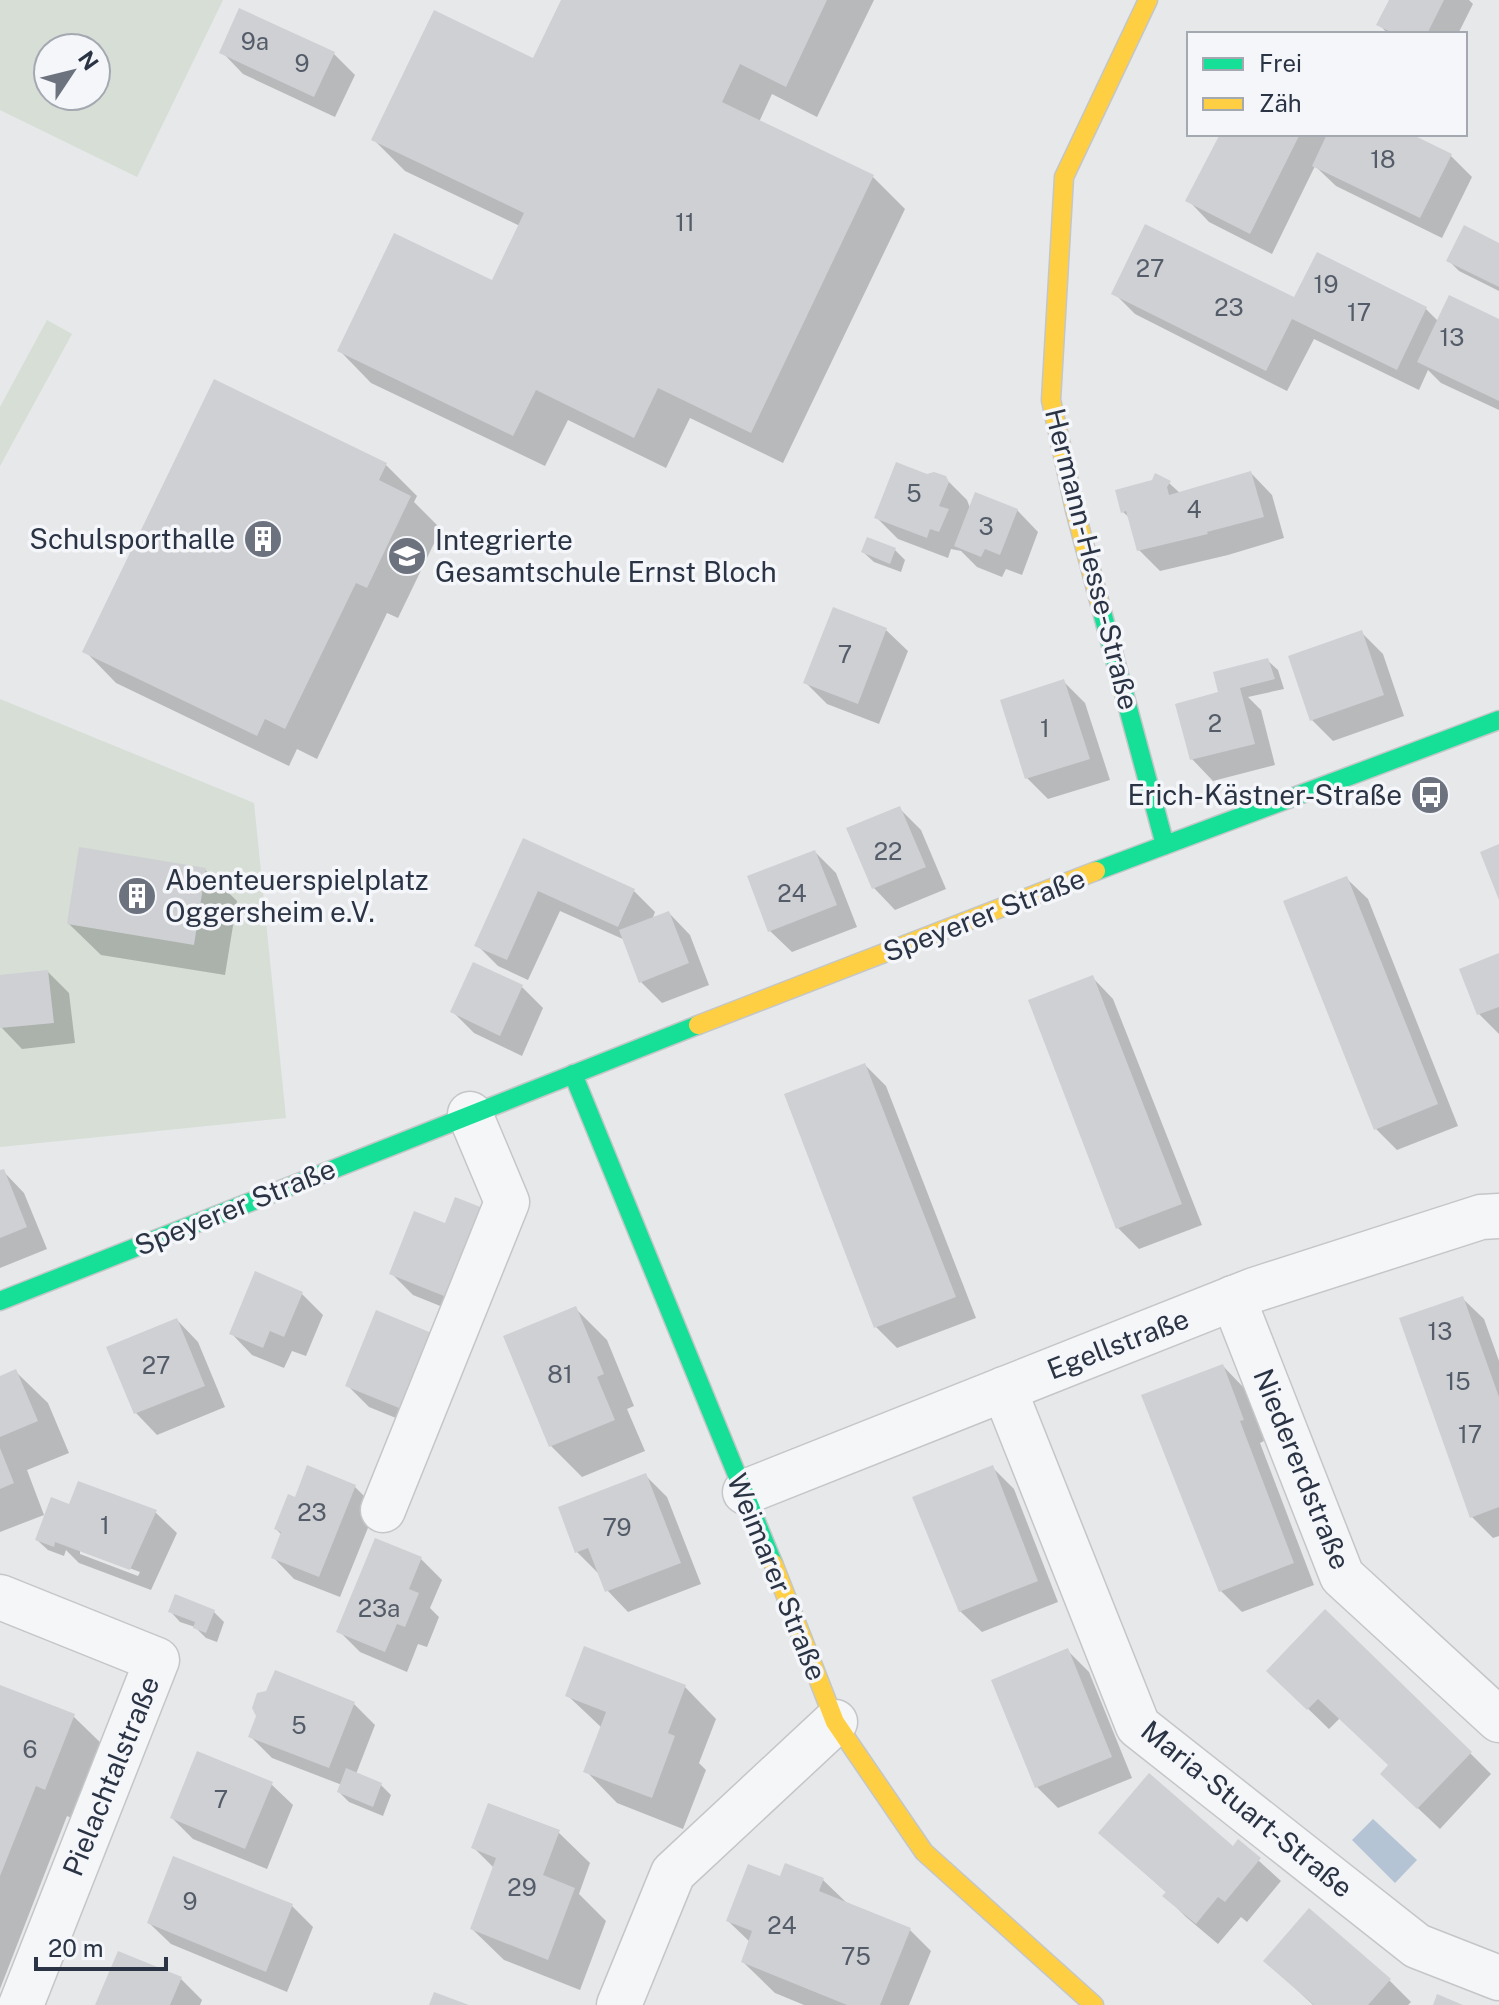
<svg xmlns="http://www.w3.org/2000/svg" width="1499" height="2005" viewBox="0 0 1499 2005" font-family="'Public Sans',sans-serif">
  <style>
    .green { fill: #d6ded6; fill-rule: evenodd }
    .water { fill: #b4c4d5 }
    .shadow { fill: #0003; fill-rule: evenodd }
    .building { fill: #ced0d3 }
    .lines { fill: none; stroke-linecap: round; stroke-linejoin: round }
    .street-casing { stroke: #c4c6c8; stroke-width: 47 }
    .fast-casing { stroke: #c4c6c8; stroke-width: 21 }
    .slow-casing { stroke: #c4c6c8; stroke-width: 21 }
    .street { stroke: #f5f6f7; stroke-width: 44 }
    .fast { stroke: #16e098; stroke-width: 18 }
    .slow { stroke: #ffcf43; stroke-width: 18 }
    .labels { text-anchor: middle; stroke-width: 7; stroke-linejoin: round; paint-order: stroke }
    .number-label { font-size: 24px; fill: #545c69 }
    .poi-label { font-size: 28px; fill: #2b3445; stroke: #f4f6f9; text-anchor: end }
    .street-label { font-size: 28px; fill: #2b3445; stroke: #f4f6f9 }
  </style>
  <rect width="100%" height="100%" fill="#e6e8ea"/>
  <g class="green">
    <path d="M0,0H223L137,177L0,110ZM48,48H96V96H48Z"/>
    <path d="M47,320L72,334L0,466V407Z"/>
    <path d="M0,699L254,803L286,1118L0,1147Z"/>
  </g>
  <path class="water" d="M1373,1819L1417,1860L1395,1883L1352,1840Z"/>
  <g class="shadow">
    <path d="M563,0H874L817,117L772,94L759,122L873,177L905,209L783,463L690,418L666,468L568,420L545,466L371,383L340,351L493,283L520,226L405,171L374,140L534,61Z"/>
    <path d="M1391,0H1469L1473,4L1458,34H1388L1379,24Z"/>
    <path d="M222,52L334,54L355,75L335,117L243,74Z"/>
    <path d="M1222,134H1406L1450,155L1472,177L1442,238L1336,186L1315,166L1272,254L1209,222L1188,200Z"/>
    <path d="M1499,245V291L1459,271L1449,261Z"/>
    <path d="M1318,255L1426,309L1439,322H1499V410L1441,383L1428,370L1419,390L1314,339L1287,391L1135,314L1114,293L1295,300Z"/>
    <path d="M386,465L417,496L414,502L441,529L398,618L387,613L317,759L297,749L289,766L116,683L85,651Z"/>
    <path d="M1251,473L1272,495L1284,538L1228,555L1160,571L1139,550L1131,519L1123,512L1169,483L1181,494Z"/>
    <path d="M927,477L945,478L967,500L970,508L1017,510L1038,532L1022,575L1006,569L1002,577L977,567L961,551L951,549L948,558L898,539L876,517Z"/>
    <path d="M895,550L905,560L901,572L874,562L863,552Z"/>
    <path d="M886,630L908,651L879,724L827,704L805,682Z"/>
    <path d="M1361,632L1383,654L1404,716L1333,741L1312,720Z"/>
    <path d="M1267,660L1278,670L1284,689L1248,697L1261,710L1275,765L1213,781L1192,759L1222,694Z"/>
    <path d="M1064,682L1085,703L1110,780L1048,799L1027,778Z"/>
    <path d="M899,808L921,830L946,889L895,910L874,888L849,830Z"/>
    <path d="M524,841L634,891L655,912L652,920L669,913L690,935L709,985L662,1003L641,982L625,940L560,911L528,980L498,966L477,945Z"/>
    <path d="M815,852L836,873L857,927L792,952L770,931Z"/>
    <path d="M205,870L237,901L225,975L101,955L69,924Z"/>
    <path d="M1346,878L1368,899L1458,1126L1397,1150L1376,1129Z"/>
    <path d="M1499,955V1034L1479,1014L1462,970Z"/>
    <path d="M48,972L69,993L75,1043L22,1049L1,1027L0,977Z"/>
    <path d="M1092,977L1113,999L1202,1225L1139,1249L1118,1228Z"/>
    <path d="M522,987L543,1008L522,1056L474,1033L453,1012Z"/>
    <path d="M865,1065L886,1086L976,1318L897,1348L875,1326Z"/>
    <path d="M3,1171L24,1193L47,1249L0,1268V1172Z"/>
    <path d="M415,1213L475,1320L413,1295L392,1274Z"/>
    <path d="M302,1294L323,1315L306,1356L292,1351L284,1368L252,1355L231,1333Z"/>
    <path d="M1462,1298L1484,1319L1499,1361V1536L1493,1538L1472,1517Z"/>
    <path d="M575,1308L607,1340L634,1406L627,1409L645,1451L582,1477L550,1445Z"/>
    <path d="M177,1320L198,1342L225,1407L157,1435L136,1413Z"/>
    <path d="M460,1359L430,1432L369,1407L348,1386Z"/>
    <path d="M1223,1366L1244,1388L1264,1441L1260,1443L1314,1585L1242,1612L1221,1591Z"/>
    <path d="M16,1372L48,1403L69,1453L27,1470L44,1515L0,1532V1378Z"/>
    <path d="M993,1468L1014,1489L1058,1602L982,1632L960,1611Z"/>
    <path d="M646,1476L667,1497L701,1584L628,1612L607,1590L598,1573L577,1552Z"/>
    <path d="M355,1487L376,1508L340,1597L294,1579L273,1557L282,1535L276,1529L296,1499Z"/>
    <path d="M70,1507L155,1512L177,1533L151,1590L79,1563L66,1550L64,1556L48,1550L37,1540ZM80,1550L140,1572L138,1576L80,1554Z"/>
    <path d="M421,1559L442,1580L430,1608L439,1617L427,1647L418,1644L407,1672L360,1652L339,1631Z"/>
    <path d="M170,1611L214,1612L224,1622L217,1642L206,1638L195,1627L180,1622Z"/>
    <path d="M1068,1651L1089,1672L1132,1778L1058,1808L1037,1787Z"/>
    <path d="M1269,1671L1470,1753L1491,1774L1440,1829L1404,1795L1391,1766L1340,1718L1329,1729Z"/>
    <path d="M0,1687L73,1716L105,1747L76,1820L67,1816L0,1989Z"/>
    <path d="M685,1687L716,1719L699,1763L706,1770L683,1829L617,1803L586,1771L602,1728L567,1695Z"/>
    <path d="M354,1704L375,1725L356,1774L381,1785L391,1795L383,1816L349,1802L339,1792L342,1785L272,1758L250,1736L259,1716Z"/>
    <path d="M271,1784L293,1805L267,1869L193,1839L172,1818Z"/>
    <path d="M558,1832L590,1863L579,1894L606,1921L580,1990L504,1960L472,1929L494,1868L474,1848Z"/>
    <path d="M1100,1833L1233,1848L1238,1842L1281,1881L1247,1922L1241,1917L1218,1944L1186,1917L1165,1896L1167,1893Z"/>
    <path d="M782,1879L823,1880L849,1905L910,1930L931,1951L909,2005H804L775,1993L743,1962L750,1942L728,1921Z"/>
    <path d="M292,1906L313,1927L287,1992L171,1944L149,1923Z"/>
    <path d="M1266,1961L1389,1980L1411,2002L1408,2005H1313Z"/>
    <path d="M181,1979L202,2000L200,2005H98Z"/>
  </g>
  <g class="building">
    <path d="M561,0H827L786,87L740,64L722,102L874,175L751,433L658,388L634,438L536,390L513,436L337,351L394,233L492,280L524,213L371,140L434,10L533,58Z"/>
    <path d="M1389,0H1444L1427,34H1395L1376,25Z"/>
    <path d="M239,8L335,52L314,97L219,53Z"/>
    <path d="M1220,134H1300L1250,234L1185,201Z"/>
    <path d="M1327,134H1411L1452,154L1420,218L1312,166Z"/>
    <path d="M1145,224L1294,297L1317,252L1427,307L1397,370L1292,319L1266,371L1111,294Z"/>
    <path d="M1464,225L1499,243V287L1446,261Z"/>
    <path d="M1449,295L1499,319V401L1417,362Z"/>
    <path d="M214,379L387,463L379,480L411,496L367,588L356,583L285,729L265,719L257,736L82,652Z"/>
    <path d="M896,462L927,474L934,472L946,476L949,482L939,506L949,509L939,532L930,529L927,538L874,518Z"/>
    <path d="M1251,471L1264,517L1207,532L1208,534L1137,551L1126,511L1121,513L1115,490L1152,480L1155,473L1171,481L1167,487L1169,495Z"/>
    <path d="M975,492L1018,509L1000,555L985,549L981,557L954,546Z"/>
    <path d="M867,537L896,548L890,564L861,552Z"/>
    <path d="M833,607L887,628L858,704L803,683Z"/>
    <path d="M1362,630L1384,695L1310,721L1288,656Z"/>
    <path d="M1268,658L1275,679L1240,688L1255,744L1190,760L1175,704L1218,692L1213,672Z"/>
    <path d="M1064,679L1090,759L1025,779L1000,700Z"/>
    <path d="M900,806L926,867L872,889L846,828Z"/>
    <path d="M523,838L635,889L618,927L538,891L507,960L474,946Z"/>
    <path d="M1499,844V900L1480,852Z"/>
    <path d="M79,847L206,868L194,945L67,924Z"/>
    <path d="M815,850L837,905L768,932L747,876Z"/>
    <path d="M1347,876L1438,1104L1374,1130L1283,901Z"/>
    <path d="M669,911L689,963L639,983L619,930Z"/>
    <path d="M1499,953V1007L1477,1015L1459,969Z"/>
    <path d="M473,962L523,985L500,1036L450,1012Z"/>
    <path d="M48,970L54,1023L0,1028V975Z"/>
    <path d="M1093,975L1182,1204L1116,1229L1028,1000Z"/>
    <path d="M865,1063L956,1297L874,1328L784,1094Z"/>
    <path d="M4,1169L27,1227L0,1238V1170Z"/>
    <path d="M455,1197L488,1210L454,1300L389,1274L414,1211L445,1223Z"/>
    <path d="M255,1271L303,1292L284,1337L270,1331L263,1348L229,1334Z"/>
    <path d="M1463,1296L1499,1397V1507L1470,1518L1399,1318Z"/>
    <path d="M576,1306L604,1374L597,1377L615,1420L549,1447L503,1336Z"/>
    <path d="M376,1310L439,1336L409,1412L345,1386Z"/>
    <path d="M177,1318L205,1386L134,1414L106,1347Z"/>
    <path d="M1223,1364L1244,1420L1240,1421L1294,1563L1219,1592L1141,1395Z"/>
    <path d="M16,1369L38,1421L0,1437V1376Z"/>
    <path d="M0,1448L14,1483L0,1489Z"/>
    <path d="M307,1465L356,1485L319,1577L271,1558L281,1532L274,1529L288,1494L295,1497Z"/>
    <path d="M993,1465L1038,1581L959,1612L912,1497Z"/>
    <path d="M646,1473L681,1563L605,1592L588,1548L575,1553L558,1507Z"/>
    <path d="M78,1481L157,1510L130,1570L55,1542L54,1547L35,1540L51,1497L69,1504Z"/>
    <path d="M375,1538L422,1557L409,1589L419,1593L405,1627L397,1624L385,1652L336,1632Z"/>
    <path d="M175,1594L215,1610L206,1633L193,1628L195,1622L168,1612Z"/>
    <path d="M1325,1609L1472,1752L1417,1809L1380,1774L1388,1765L1318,1699L1307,1710L1266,1671Z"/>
    <path d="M584,1646L686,1685L668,1733L675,1736L652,1798L583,1772L606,1712L565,1696Z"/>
    <path d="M1068,1648L1112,1757L1035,1788L991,1680Z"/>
    <path d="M275,1670L355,1702L329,1768L248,1737L256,1716L252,1708L257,1693L266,1691Z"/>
    <path d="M0,1685L75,1714L45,1790L36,1786L0,1876Z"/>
    <path d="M197,1751L273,1782L245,1849L170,1818Z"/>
    <path d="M346,1768L382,1783L373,1807L337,1792Z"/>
    <path d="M1149,1773L1233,1846L1238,1839L1261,1858L1225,1902L1218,1897L1196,1924L1162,1896L1166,1892L1098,1833Z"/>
    <path d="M488,1803L560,1830L543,1875L575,1888L548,1960L470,1929L496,1858L471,1848Z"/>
    <path d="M173,1856L293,1904L266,1972L147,1923Z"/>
    <path d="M785,1863L824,1878L819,1891L911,1928L880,2005H847L741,1962L752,1931L726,1921L748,1864L780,1876Z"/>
    <path d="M1309,1908L1391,1979L1368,2005H1314L1263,1961Z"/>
    <path d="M118,1951L182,1977L170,2005H95Z"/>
    <path d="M434,1992L469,2005H429Z"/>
    <path d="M1437,1994L1463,2005H1433Z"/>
  </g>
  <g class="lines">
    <g class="street-casing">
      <g id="street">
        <path d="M1233,1298L1342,1576L1499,1720"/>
        <path d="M1004,1389L1138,1726L1417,1946L1499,1978"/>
        <path d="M745,1492L1254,1290L1481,1217L1499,1216"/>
        <path d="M383,1510L507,1202L470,1114"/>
        <path d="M0,1597L157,1660L21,2005"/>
        <path d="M619,2005L673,1873L835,1722"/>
      </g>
    </g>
    <g class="fast-casing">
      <g id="fast">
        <path d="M1101,608L1165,845"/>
        <path d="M1096,871L1499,720"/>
        <path d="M573,1074L773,1563"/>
        <path d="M0,1301L698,1025"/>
      </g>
    </g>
    <g class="slow-casing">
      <g id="slow">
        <path d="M1101,608L1075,510L1051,400L1064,177L1148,0"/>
        <path d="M698,1025L1096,871"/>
        <path d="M773,1563L835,1722L924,1852L1094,2005"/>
      </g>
    </g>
    <use href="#street" class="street"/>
    <use href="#fast" class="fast"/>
    <use href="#slow" class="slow"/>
  </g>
  <defs>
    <g id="building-disc" transform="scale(2)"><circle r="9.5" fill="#6c737f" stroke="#f4f6f9"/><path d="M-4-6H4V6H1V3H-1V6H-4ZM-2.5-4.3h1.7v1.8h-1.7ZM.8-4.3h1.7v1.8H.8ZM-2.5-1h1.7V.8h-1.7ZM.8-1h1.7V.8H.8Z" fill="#fff"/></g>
    <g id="school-disc" transform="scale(2)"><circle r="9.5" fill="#6c737f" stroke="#f4f6f9"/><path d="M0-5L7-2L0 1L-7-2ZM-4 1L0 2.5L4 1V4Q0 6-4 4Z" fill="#fff"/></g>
    <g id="bus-disc" transform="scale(2)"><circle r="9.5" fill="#6c737f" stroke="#f4f6f9"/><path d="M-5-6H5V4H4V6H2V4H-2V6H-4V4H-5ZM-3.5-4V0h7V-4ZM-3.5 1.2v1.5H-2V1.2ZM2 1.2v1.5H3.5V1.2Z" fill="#fff"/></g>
  </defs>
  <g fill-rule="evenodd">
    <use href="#building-disc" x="263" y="539"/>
    <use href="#school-disc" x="407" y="556"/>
    <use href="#bus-disc" x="1430" y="795"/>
    <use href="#building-disc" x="137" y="896"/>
  </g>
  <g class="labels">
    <g class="number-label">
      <text x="255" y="50">9a</text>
      <text x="302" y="72">9</text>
      <text x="1383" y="168">18</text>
      <text x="685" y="231">11</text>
      <text x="1150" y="277">27</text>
      <text x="1326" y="293">19</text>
      <text x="1229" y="316">23</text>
      <text x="1359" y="321">17</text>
      <text x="1452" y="346">13</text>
      <text x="914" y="502">5</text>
      <text x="1194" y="518">4</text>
      <text x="986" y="535">3</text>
      <text x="845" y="663">7</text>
      <text x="1215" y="732">2</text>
      <text x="1045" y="737">1</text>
      <text x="888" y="860">22</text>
      <text x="792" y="902">24</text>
      <text x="1440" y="1340">13</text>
      <text x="156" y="1374">27</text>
      <text x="560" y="1383">81</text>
      <text x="1458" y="1390">15</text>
      <text x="1470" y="1443">17</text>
      <text x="312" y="1521">23</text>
      <text x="105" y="1534">1</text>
      <text x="617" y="1536">79</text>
      <text x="379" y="1617">23a</text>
      <text x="299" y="1734">5</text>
      <text x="30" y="1758">6</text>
      <text x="221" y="1808">7</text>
      <text x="522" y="1896">29</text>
      <text x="190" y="1910">9</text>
      <text x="782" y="1934">24</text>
      <text x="856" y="1965">75</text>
    </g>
    <g class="poi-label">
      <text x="235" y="549">Schulsporthalle</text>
      <text x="435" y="550" text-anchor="start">Integrierte<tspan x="435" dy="32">Gesamtschule Ernst Bloch</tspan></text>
      <text x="1402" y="805">Erich-Kästner-Straße</text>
      <text x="165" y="890" text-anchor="start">Abenteuerspielplatz<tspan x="165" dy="32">Oggersheim e.V.</tspan></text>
    </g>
    <g class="street-label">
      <text transform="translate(1092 559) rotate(76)" y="10">Hermann-Hesse-Straße</text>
      <text transform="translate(984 915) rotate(-21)" y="10">Speyerer Straße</text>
      <text transform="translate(235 1207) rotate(-22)" y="10">Speyerer Straße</text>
      <text transform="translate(1118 1344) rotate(-21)" y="10">Egellstraße</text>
      <text transform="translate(1302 1469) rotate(68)" y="10">Niedererdstraße</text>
      <text transform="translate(777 1577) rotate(68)" y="10">Weimarer Straße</text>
      <text transform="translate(111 1776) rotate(-68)" y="10">Pielachtalstraße</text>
      <text transform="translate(1247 1809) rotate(39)" y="10">Maria-Stuart-Straße</text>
    </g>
  </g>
  <rect x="1187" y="32" width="280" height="104" fill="#f4f6f9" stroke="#a4a8b1" stroke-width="2"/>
  <rect x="1203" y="58" width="40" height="12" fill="#16e098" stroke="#a4a8b1" stroke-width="2"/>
  <text x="1259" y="72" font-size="24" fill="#2b3445">Frei</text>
  <rect x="1203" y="98" width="40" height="12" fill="#ffcf43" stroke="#a4a8b1" stroke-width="2"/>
  <text x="1259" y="112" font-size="24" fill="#2b3445">Zäh</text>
  <g transform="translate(72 72) rotate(55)"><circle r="38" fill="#f4f6f9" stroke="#a4a8b1" stroke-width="2"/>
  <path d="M0-6L14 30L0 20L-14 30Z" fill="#6c737f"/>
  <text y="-12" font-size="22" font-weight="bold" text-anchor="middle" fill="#2b3445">N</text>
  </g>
  <path d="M36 1957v12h130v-12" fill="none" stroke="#2b3445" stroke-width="4"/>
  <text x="48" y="1957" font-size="24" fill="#2b3445" stroke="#f4f6f9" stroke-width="6" paint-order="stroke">20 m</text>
</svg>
